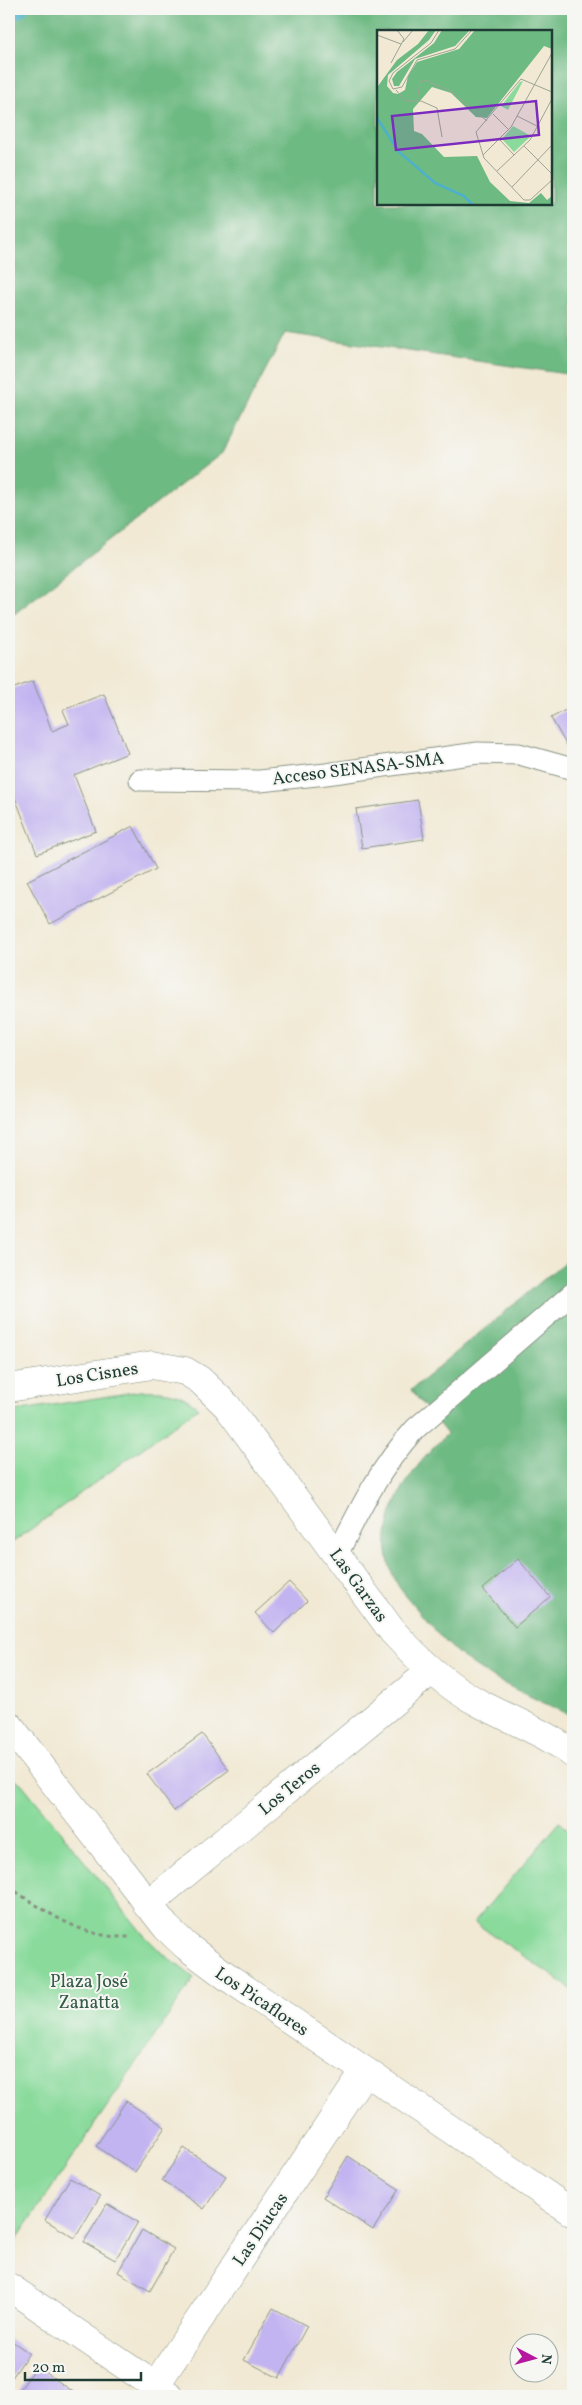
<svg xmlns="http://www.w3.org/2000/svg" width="582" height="2405" viewBox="0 0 582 2405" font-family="Vollkorn,serif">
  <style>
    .green { fill: #89da9b; stroke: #548c68 }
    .forest { fill: #6eba83; stroke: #467c5c; fill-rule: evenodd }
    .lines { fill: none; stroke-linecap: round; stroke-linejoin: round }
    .stream { stroke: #4db0cc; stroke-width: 11 }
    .building { fill: #c2b4f1 }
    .service-casing { stroke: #889384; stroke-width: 23 }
    .minor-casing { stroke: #889384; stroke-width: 29 }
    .path { stroke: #889384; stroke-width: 3; stroke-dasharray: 4 4; stroke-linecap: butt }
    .service { stroke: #fff; stroke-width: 21 }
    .minor { stroke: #fff; stroke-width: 28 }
    .labels { text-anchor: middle; stroke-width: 4; stroke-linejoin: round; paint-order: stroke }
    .street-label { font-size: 18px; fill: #1f3d34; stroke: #f6f6f2 }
    .park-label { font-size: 18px; fill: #345c49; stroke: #f6f6f2 }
    .inset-river { fill: none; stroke: #4db0cc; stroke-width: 2.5 }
    .inset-road { fill: none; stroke: #9da494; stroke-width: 1 }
    .view { fill: #7b2cbf; fill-opacity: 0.15; stroke: #7b2cbf; stroke-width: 2.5 }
    .inset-edge { fill: none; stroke: #1f3d34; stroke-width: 2.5 }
  </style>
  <rect width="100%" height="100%" fill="#f6f6f2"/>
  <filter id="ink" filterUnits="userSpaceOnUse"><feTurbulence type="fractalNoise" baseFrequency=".02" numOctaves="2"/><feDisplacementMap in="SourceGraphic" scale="10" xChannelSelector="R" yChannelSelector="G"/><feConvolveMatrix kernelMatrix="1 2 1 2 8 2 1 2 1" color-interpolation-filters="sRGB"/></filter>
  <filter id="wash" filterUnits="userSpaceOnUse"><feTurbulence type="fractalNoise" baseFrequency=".0096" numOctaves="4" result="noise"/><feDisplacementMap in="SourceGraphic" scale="20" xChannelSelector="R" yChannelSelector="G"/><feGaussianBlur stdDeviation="1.12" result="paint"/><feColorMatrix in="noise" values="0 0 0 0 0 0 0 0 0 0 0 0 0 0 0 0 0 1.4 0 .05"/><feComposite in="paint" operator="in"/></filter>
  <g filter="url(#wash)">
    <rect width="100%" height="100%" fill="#f1e9d4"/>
    <g class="green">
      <path d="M140,1391C163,1390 181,1391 198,1408L9,1545V1412Z"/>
      <path d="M9,1774L22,1784L143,1934L161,1952L194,1978L9,2251Z"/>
      <path d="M560,1822L573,1835V1990L474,1922Z"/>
    </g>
    <g class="forest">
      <path d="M9,9H573V375L285,333L222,453L9,618ZM378,31H551V204H378Z"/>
      <path d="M573,1255V1717C544,1702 513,1690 485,1673C459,1658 439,1636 421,1614C414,1605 405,1596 399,1587C365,1531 407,1472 447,1434L411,1390Z"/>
    </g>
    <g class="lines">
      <path class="stream" d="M9,18L23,9"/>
    </g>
    <g id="blocks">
      <g class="building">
        <path d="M33,681L52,731L69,724L63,710L104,694L128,753L74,775L96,831L37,854L9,782V690Z"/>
        <path d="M573,706V743L567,746L551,718Z"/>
        <path d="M418,800L424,839L362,848L356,809Z"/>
        <path d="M133,826L156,869L50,924L27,881Z"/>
        <path d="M518,1559L550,1597L515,1627L483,1589Z"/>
        <path d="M289,1582L307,1601L274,1633L255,1613Z"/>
        <path d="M202,1734L229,1770L174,1811L147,1774Z"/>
        <path d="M126,2101L165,2127L135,2172L96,2146Z"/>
        <path d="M184,2148L226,2176L204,2209L162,2180Z"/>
        <path d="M348,2156L399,2189L373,2230L323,2197Z"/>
        <path d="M70,2178L100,2196L75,2238L45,2220Z"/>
        <path d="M107,2204L138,2222L115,2260L84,2242Z"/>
        <path d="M142,2230L174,2249L150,2291L118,2272Z"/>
        <path d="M273,2308L307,2326L279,2378L244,2360Z"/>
        <path d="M9,2339L29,2353L9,2382Z"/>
        <path d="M37,2366L79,2396H15Z"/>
      </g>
    </g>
  </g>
  <g filter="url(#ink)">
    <use href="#blocks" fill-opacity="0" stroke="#889384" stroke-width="1"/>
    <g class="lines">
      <g class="service-casing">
        <g id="service">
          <path d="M140,780L260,781L326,774L478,753L519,754L573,769"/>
          <path d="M337,1555C359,1510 381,1466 415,1429L573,1293"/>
        </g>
      </g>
      <g class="minor-casing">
        <g id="minor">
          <path d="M9,1388L152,1365L185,1371L200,1380L227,1406L393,1632C419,1660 445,1685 479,1703C511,1720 544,1732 573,1754"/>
          <path d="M9,1725L166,1927L186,1946L229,1978L573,2213"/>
          <path d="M147,1905L431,1671"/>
          <path d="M9,2287L170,2396"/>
          <path d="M155,2386L365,2071"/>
        </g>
      </g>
      <path class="path" d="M9,1887C47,1912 82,1939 130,1937"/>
      <use href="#service" class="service"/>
      <use href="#minor" class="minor"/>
    </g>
  </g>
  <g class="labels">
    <g class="street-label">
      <text transform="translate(358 768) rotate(-7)" y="6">Acceso SENASA-SMA</text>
      <text transform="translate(97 1374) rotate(-9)" y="6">Los Cisnes</text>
      <text transform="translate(359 1585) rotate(54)" y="6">Las Garzas</text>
      <text transform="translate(289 1788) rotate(-39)" y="6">Los Teros</text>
      <text transform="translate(262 2001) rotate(34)" y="6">Los Picaflores</text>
      <text transform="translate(260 2229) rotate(-56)" y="6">Las Diucas</text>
    </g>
    <g class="park-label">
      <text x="89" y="1987">Plaza José<tspan x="89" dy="21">Zanatta</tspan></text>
    </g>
  </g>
  <g transform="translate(377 30)">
    <rect width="175" height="175" fill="#f1e9d4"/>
    <path d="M146,51L131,80L124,76L143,52ZM136,96L154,106L137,122L125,109Z" fill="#89da9b"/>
    <path d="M52,0H59L52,10L11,45L10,56L16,63L21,64L28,60L31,46L40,32L82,19L98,0H175V19L167,16L110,88L99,87L74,63L55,57L36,79L37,101L45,104L67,127L100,126L113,152L133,171L152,173L164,163L170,170L175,166V175H0L1,56L20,30L41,14ZM65,0H93L78,16L38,29L22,56H17L15,49L20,42L57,13Z" fill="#6eba83"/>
    <path class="inset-river" d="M0,88L22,122L58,153L87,166L96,175"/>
    <path class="inset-road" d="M62,0L54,13L16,43L12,51L16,59L25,57L40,30L78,19L95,0M0,5L24,14M26,12L36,0M14,33L27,9L20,0M19,60L28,71H44L60,78L65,107M175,62L144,49L99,102L107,128L147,170H153L175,150M40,71L43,52L48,50L75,62L110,91M116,84L132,100M140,86L160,96M122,109L137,125M147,116L175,144M106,125L134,97L175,23M120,141L153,110L175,69M135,157L175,115"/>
    <path class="view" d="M159,71L162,105L19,120L15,86Z"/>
    <rect width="175" height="175" class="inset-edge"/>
  </g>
  <rect width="582" height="2405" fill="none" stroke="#f6f6f2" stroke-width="30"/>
  <g transform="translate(534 2358) rotate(96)"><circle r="24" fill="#f6f6f2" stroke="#a0aca6"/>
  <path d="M0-4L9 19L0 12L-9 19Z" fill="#b5179e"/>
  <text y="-8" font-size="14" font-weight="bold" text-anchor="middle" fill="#1f3d34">N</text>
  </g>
  <path d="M25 2372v8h116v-8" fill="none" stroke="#1f3d34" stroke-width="2.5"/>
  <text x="32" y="2372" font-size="15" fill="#1f3d34" stroke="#f6f6f2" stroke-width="4" paint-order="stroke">20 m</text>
</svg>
